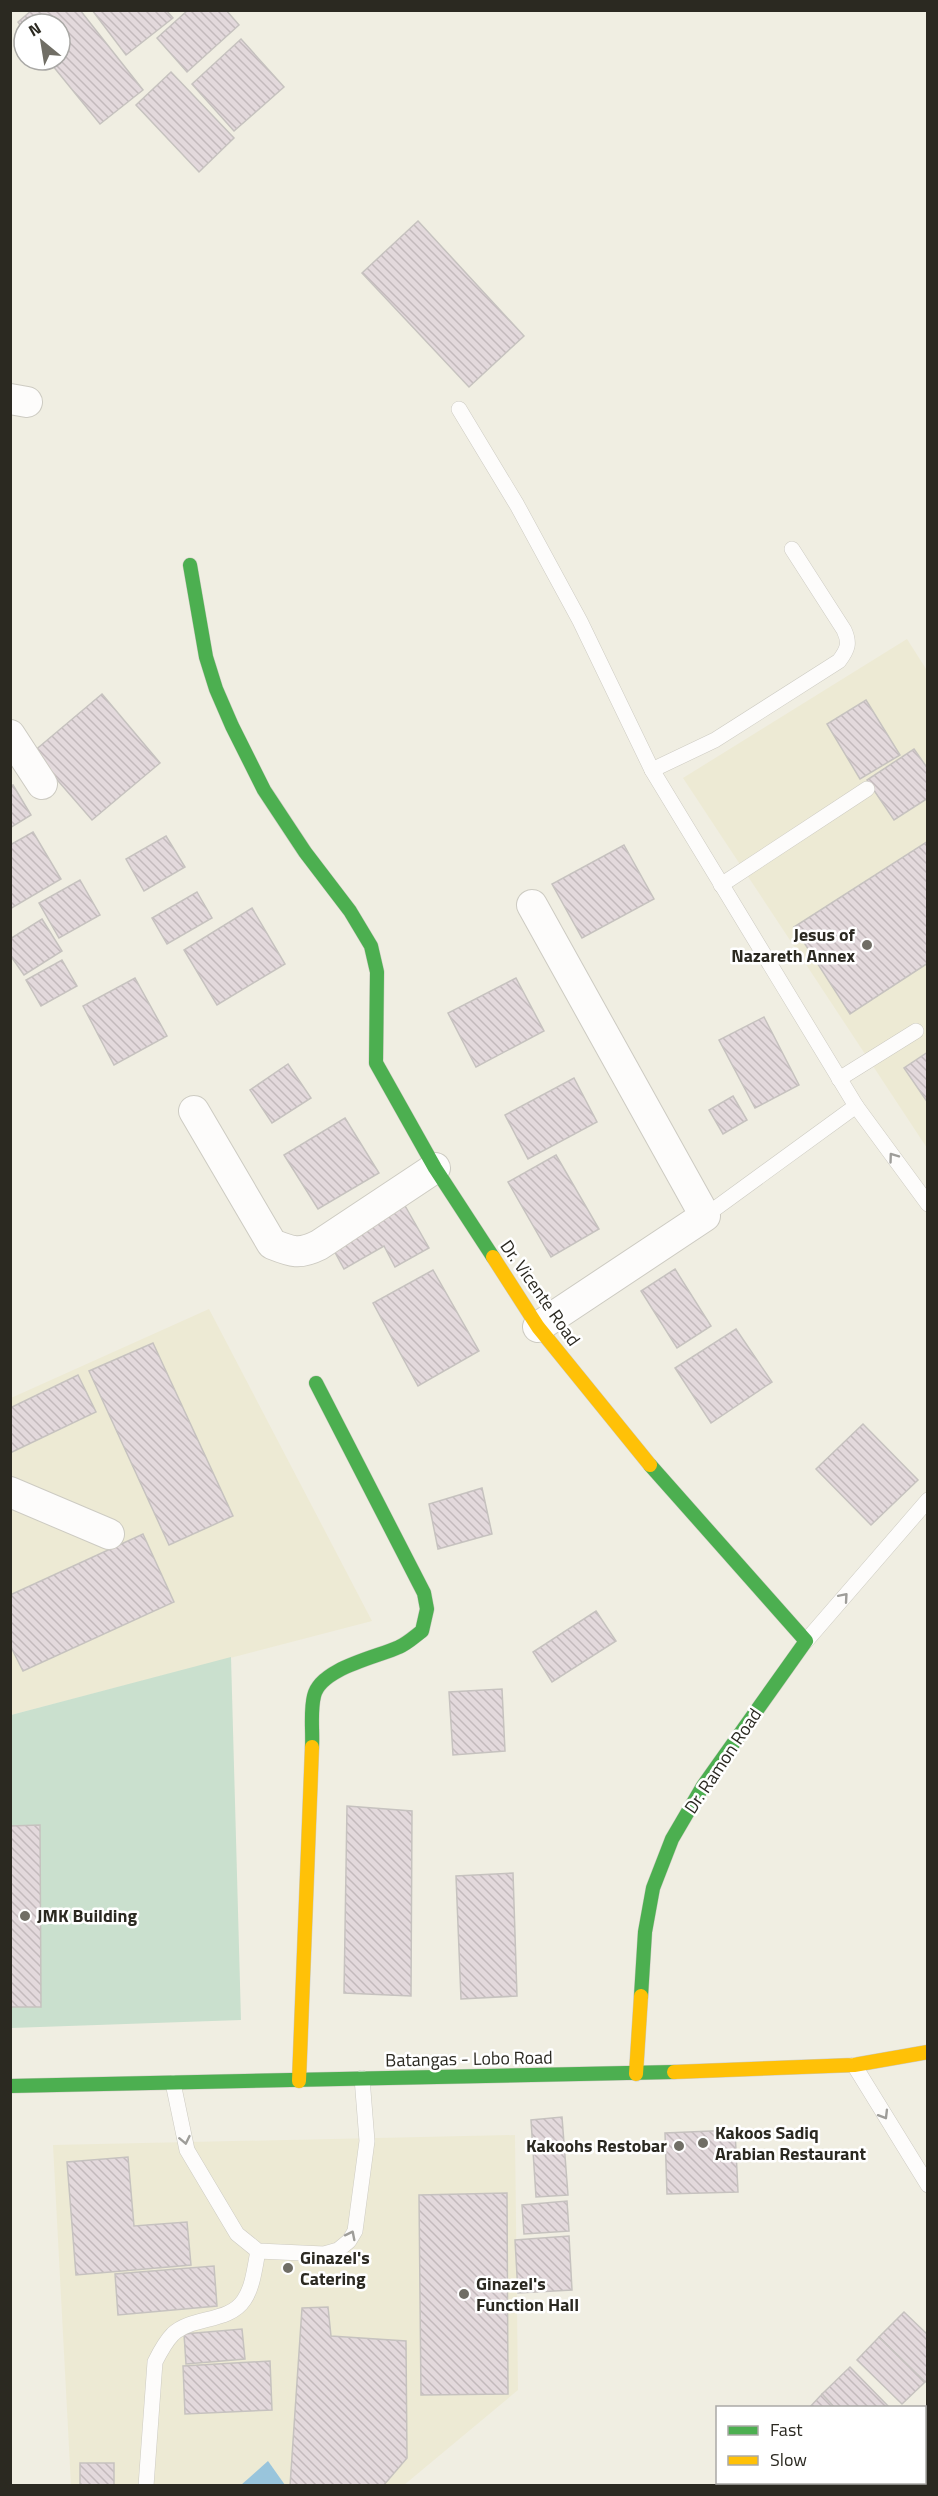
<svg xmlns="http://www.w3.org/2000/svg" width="938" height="2496" viewBox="0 0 938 2496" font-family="'Titillium Web',sans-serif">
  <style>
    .built { fill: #edead4 }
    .grass { fill: #cae0ce }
    .water { fill: #99c5dc }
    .building { fill: url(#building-back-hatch); stroke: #c6c2bf; stroke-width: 1.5 }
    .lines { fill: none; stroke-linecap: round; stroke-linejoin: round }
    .lane-casing { stroke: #cdcbc2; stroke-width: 16 }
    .street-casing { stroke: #cdcbc2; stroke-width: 32 }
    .fast-casing { stroke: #cdcbc2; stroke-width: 15 }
    .slow-casing { stroke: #cdcbc2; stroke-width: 15 }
    .lane { stroke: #fdfcfb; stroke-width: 15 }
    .street { stroke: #fdfcfb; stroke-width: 30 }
    .fast { stroke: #4caf50; stroke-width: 14 }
    .slow { stroke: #ffc107; stroke-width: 14 }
    .oneway { stroke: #9e9d99 }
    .poi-dot { fill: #706e65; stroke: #fff; stroke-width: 2 }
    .labels { text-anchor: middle; stroke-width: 5; stroke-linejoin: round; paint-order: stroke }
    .poi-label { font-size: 18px; font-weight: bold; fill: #2b2921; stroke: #fff; text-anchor: start }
    .street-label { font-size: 18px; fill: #2b2921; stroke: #fff }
  </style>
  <defs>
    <pattern id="building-back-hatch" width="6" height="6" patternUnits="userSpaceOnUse" patternTransform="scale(1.5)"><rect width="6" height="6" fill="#e3d9dc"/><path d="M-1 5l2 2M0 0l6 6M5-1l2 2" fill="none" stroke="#c3babc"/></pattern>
  </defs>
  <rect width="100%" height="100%" fill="#f0eee2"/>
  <g class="built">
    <path d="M907,639L928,672L927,1148L683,778Z"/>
    <path d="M209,1309L372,1621L11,1715V1398Z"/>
    <path d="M515,2135L518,2390L404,2485H71L53,2145Z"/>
  </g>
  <path class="grass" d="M231,1657L241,2020L11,2028V1715Z"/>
  <path class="water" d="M268,2461L285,2485H241Z"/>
  <g class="building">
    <path d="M32,10H80L143,90L100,124L48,60H60V24H24V30L18,22Z"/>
    <path d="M92,10H166L173,18L126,55Z"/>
    <path d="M188,10H226L239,25L187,72L157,38Z"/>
    <path d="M241,39L284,87L234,131L192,84Z"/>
    <path d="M171,72L234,138L199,172L136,105Z"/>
    <path d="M418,221L524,336L469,387L362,273Z"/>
    <path d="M102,694L160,763L92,820L33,752Z"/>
    <path d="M866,700L900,755L860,779L827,724Z"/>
    <path d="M914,749L928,769V798L894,820L867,780Z"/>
    <path d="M13,785L31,815L10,828V786Z"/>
    <path d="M33,832L61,879L10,909V845Z"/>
    <path d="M166,836L185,867L144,891L126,859Z"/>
    <path d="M928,841V963L850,1014L794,927Z"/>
    <path d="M624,845L654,899L582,938L552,884Z"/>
    <path d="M80,880L100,915L59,938L39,903Z"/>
    <path d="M197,892L212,918L167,944L152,918Z"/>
    <path d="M252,908L285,964L217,1005L184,950Z"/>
    <path d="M42,919L62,951L24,975L10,955V939Z"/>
    <path d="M62,960L77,986L41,1006L26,980Z"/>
    <path d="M135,978L167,1036L114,1065L83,1006Z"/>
    <path d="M516,978L544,1031L476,1067L448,1013Z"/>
    <path d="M764,1017L799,1085L755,1108L719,1040Z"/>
    <path d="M928,1052V1103L904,1068Z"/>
    <path d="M288,1064L311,1098L272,1123L250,1090Z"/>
    <path d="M574,1078L597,1122L528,1159L505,1115Z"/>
    <path d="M733,1096L747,1120L723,1134L709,1110Z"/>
    <path d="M345,1118L379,1173L318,1209L284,1155Z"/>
    <path d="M556,1155L599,1229L551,1257L508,1182Z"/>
    <path d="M404,1204L429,1248L395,1267L384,1246L344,1269L331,1245Z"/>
    <path d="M675,1269L711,1326L677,1348L641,1291Z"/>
    <path d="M433,1270L479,1351L418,1386L373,1303Z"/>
    <path d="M736,1329L772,1382L711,1423L675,1368Z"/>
    <path d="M153,1343L233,1516L169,1545L89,1371Z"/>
    <path d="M78,1375L96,1412L10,1453V1408Z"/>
    <path d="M863,1424L918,1480L871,1525L816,1469Z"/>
    <path d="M482,1488L492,1534L438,1549L429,1504Z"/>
    <path d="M143,1534L174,1602L23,1671L10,1645V1595Z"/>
    <path d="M596,1611L616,1641L552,1682L533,1652Z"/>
    <path d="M502,1689L505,1751L453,1755L449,1692Z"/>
    <path d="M347,1806L412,1811L411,1996L344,1993Z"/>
    <path d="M40,1825L41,2007H10V1826Z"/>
    <path d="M513,1873L517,1996L461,1999L456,1876Z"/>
    <path d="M562,2117L568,2195L536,2197L531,2120Z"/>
    <path d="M735,2130L738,2192L667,2194L665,2133Z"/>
    <path d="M128,2157L134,2226L187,2222L191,2265L76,2275L67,2162Z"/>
    <path d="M507,2193L508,2394L421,2395L419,2195Z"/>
    <path d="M567,2201L569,2231L524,2234L522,2205Z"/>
    <path d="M569,2236L572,2290L518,2293L515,2240Z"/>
    <path d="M214,2266L217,2306L118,2315L115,2274Z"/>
    <path d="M328,2307L331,2336L406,2341L407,2458L383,2486H290L302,2308Z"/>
    <path d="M904,2312L928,2335V2379L925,2382L879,2337Z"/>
    <path d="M242,2329L245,2359L186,2364L184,2334Z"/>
    <path d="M879,2337L925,2382L902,2404L857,2360Z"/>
    <path d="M270,2361L272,2410L185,2414L183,2366Z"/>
    <path d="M850,2367L890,2408H835L822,2394Z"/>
    <path d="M822,2394L835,2408H809Z"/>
    <rect x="80" y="2463" width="34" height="23"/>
    <path d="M745,2482H798L802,2486H748Z"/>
    <path d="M798,2482H828L825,2486H802Z"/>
  </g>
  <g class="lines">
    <g class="lane-casing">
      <g id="lane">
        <path d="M459,409L517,505L580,621L652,770"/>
        <path d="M792,549L844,630C850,643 848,649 839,661L715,740L652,770L856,1106L928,1204"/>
        <path d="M721,885L867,789"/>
        <path d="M839,1079L916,1031"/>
        <path d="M705,1216L856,1106"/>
        <path d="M806,1641L928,1500"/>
        <path d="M854,2065L928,2185"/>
        <path d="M173,2083L187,2150L237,2234L258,2251L324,2254L338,2250L349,2241L355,2231L367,2141L362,2078"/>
        <path d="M924,2449L928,2446"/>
        <path d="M146,2486L155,2362C160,2352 165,2342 173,2334C192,2316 229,2323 244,2300C253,2287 255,2266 258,2251"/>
        <path d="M889,2486L892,2482"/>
      </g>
    </g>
    <g class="street-casing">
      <g id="street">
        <path d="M10,399L27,402"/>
        <path d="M10,735L42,784"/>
        <path d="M532,905L705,1216L538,1327"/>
        <path d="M194,1111L272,1244C292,1252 299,1255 319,1245L435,1168"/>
        <path d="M10,1492L109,1534"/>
      </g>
    </g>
    <g class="fast-casing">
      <g id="fast">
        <path d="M190,565L206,657L216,689L232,726L264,790L305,852L350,911L371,946L377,972L376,1063L435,1168L493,1257"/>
        <path d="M312,1747C313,1731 310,1712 314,1696C320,1668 378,1657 399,1647C408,1643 415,1636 422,1631L427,1609L424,1593L316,1383"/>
        <path d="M641,1996L645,1932L653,1888L672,1839L703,1786L806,1641L650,1465"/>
        <path d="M10,2086L674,2072"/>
      </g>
    </g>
    <g class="slow-casing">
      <g id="slow">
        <path d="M493,1257L538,1327L650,1465"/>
        <path d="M674,2072L854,2065L928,2052"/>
        <path d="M636,2074L641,1996"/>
        <path d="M299,2081L312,1747"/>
      </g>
    </g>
    <use href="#lane" class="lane"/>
    <use href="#street" class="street"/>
    <use href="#fast" class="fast"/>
    <use href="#slow" class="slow"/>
  </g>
  <defs><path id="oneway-chevron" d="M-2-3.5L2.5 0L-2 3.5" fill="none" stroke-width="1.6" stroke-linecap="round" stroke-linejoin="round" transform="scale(1.5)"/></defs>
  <g class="oneway">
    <use href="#oneway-chevron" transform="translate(893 1157) rotate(-126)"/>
    <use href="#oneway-chevron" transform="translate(844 1597) rotate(-49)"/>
    <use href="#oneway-chevron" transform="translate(884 2115) rotate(59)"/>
    <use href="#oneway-chevron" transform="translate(185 2140) rotate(78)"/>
    <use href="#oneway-chevron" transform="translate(351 2235) rotate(-63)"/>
  </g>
  <g class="poi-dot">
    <circle cx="867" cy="945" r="6"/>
    <circle cx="25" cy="1916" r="6"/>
    <circle cx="703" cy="2143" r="6"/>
    <circle cx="679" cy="2146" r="6"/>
    <circle cx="288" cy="2268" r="6"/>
    <circle cx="464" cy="2294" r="6"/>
  </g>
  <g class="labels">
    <g class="poi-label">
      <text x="855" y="941" text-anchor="end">Jesus of<tspan x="855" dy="21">Nazareth Annex</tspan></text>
      <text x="37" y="1922">JMK Building</text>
      <text x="715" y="2139">Kakoos Sadiq<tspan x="715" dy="21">Arabian Restaurant</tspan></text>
      <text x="667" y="2152" text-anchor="end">Kakoohs Restobar</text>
      <text x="300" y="2264">Ginazel's<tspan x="300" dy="21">Catering</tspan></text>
      <text x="476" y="2290">Ginazel's<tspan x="476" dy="21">Function Hall</tspan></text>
    </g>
    <g class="street-label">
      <text transform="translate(540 1293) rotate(55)" y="6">Dr. Vicente Road</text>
      <text transform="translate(723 1761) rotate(-56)" y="6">Dr. Ramon Road</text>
      <text transform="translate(469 2059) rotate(-1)" y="6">Batangas - Lobo Road</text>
    </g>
  </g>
  <rect width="938" height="2496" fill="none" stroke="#2b2921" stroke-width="24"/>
  <rect x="716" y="2406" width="210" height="78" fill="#ffffff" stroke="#aaa9a6" stroke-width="1.5"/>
  <rect x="728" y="2426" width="30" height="9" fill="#4caf50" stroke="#aaa9a6" stroke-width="1.5"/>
  <text x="770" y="2436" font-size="18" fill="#2b2921">Fast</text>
  <rect x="728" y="2456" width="30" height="9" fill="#ffc107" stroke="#aaa9a6" stroke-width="1.5"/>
  <text x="770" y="2466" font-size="18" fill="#2b2921">Slow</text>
  <g transform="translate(42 42) rotate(330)"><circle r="28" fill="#ffffff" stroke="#aaa9a6" stroke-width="1.5"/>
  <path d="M0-4.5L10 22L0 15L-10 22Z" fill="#706e65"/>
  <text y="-9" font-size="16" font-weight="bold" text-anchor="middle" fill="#2b2921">N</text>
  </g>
</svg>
